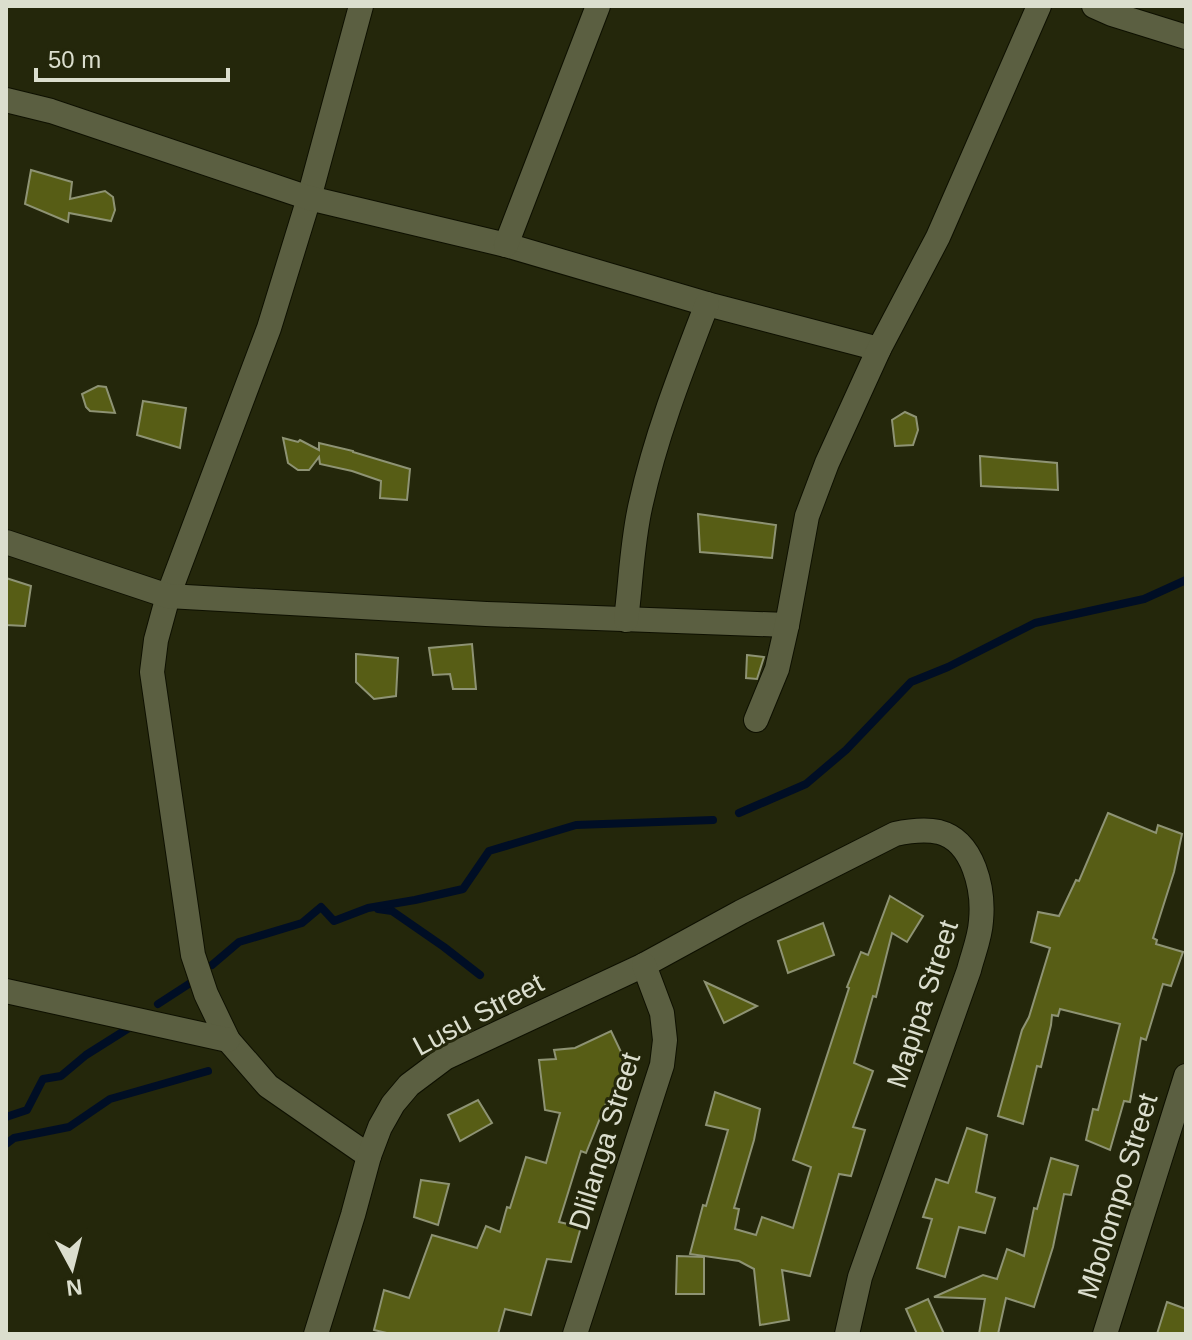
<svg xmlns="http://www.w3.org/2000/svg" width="1192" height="1340" viewBox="0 0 1192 1340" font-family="Arial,sans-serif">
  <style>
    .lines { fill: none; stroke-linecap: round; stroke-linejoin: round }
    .stream { stroke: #000e25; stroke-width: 8 }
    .building { fill: #575d15; stroke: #8e9374; stroke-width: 2 }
    .street-casing { stroke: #0e1000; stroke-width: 26 }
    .street { stroke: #5b5f41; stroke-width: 24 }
    .labels { text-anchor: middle; stroke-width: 6; stroke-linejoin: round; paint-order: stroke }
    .street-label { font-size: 28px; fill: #dbdece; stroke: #24270b }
  </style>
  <rect width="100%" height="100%" fill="#24270b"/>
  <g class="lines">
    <g class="stream">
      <path d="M739,813L806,784L846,750L911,682L948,667L1035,623L1144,599L1186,580"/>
      <path d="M378,909L392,911L444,947L480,975"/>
      <path d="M212,965L239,942L302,923L321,907L334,921L368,908L415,900L463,889L489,851L576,825L713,820"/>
      <path d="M158,1004L195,980"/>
      <path d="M6,1117L27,1110L43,1079L61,1076L86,1055L132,1026"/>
      <path d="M6,1144L14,1138L69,1127L110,1099L208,1071"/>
    </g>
  </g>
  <g class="building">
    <path d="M31,170L72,182L70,199L105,191L113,197L115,210L111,221L69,213L68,222L25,204Z"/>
    <path d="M98,386L106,387L115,413L90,411L86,407L82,394Z"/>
    <path d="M143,401L186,408L180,448L137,435Z"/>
    <path d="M905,412L916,417L918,430L913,445L895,446L892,420Z"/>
    <path d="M283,438L298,442L300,440L319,450V443L353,451V452L410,469L407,500L380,498L381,481L352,471L320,464L319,457L309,470H298L288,463Z"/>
    <path d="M980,456L1057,463L1058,490L981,486Z"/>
    <path d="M698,514L776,525L772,558L700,552Z"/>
    <path d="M6,578L31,586L25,626L6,625Z"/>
    <path d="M472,644L476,689H453L450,674L433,675L429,648Z"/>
    <path d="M356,654L398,658L396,696L374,699L356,682Z"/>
    <path d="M747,655L764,657L757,679L746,678Z"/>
    <path d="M1108,813L1156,833L1158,825L1182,834L1174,872L1153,938L1157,940L1156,944L1183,952L1171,986L1163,984L1146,1040L1141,1038L1130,1102L1124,1101L1110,1150L1086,1140L1093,1109L1098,1110L1120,1024L1060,1009L1058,1016L1052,1015L1051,1025L1041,1067L1037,1066L1023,1124L998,1116L1022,1030L1029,1017L1050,948L1031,942L1038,912L1059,916L1076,880L1079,881Z"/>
    <path d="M890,896L923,916L907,942L892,933L876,997L873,996L854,1063L873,1071L853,1127L865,1130L851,1176L839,1174L810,1276L782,1270L789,1320L760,1325L754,1269L739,1261L690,1254L703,1205L706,1206L728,1130L706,1125L715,1092L760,1109L754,1140L734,1208L739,1209L735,1229L756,1235L762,1217L793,1228L811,1167L793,1160L849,988L847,987L861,952L868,955Z"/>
    <path d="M823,923L834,955L788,973L778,941Z"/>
    <path d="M705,982L757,1006L724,1023Z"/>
    <path d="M611,1031L622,1054L625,1066L614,1103L607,1101L586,1153L581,1151L559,1222L581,1227L571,1262L547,1259L531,1315L505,1309L498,1334H391L374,1330L384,1290L409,1298L432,1235L477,1248L486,1226L500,1232L507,1207L510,1208L526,1157L546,1163L560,1113L545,1110L539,1060L556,1059L554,1050L575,1048Z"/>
    <path d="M478,1100L492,1123L460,1141L448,1115Z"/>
    <path d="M967,1128L987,1135L976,1192L995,1198L985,1233L959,1227L945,1277L917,1268L932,1219L923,1217L936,1179L948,1183Z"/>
    <path d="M1051,1158L1078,1166L1071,1195L1064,1194L1053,1247L1034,1307L1006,1298L998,1334H979L985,1299L934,1297L983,1275L997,1279L1007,1249L1024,1256L1034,1208L1037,1209Z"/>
    <path d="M421,1180L449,1184L438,1225L414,1217Z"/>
    <path d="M677,1256L704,1257V1294H676Z"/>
    <path d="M928,1299L944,1334H917L906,1309Z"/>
    <path d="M1167,1302L1186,1309V1334H1157Z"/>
  </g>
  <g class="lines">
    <g class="street-casing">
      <g id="street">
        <path d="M361,6L309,198L269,328L168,596L156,640L152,672L193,955L206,994L228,1040L268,1086L369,1156"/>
        <path d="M1094,6L1112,14L1186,37"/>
        <path d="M6,100L51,111L309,198L506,245L707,304L879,349"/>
        <path d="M506,245L598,6"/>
        <path d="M6,542L168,596L486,614L787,625"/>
        <path d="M626,620C631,581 632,541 641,503C656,435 682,369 707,304"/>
        <path d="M756,720L777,669L787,625L807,516L827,463L879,349L938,237L1039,6"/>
        <path d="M6,991L228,1040"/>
        <path d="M316,1334L353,1215L369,1156L380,1127L393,1104L409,1085L445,1058L644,965L741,912L895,834C909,831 925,829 939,832C974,841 984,890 981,921C980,938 973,954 969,970L860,1277L847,1334"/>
        <path d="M575,1334L662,1065L665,1040L662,1013L644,965"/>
        <path d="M1105,1334L1186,1076"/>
      </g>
    </g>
    <use href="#street" class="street"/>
  </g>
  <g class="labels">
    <g class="street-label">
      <text transform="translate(922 1004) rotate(-72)" y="10">Mapipa Street</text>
      <text transform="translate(478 1014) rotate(-28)" y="10">Lusu Street</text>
      <text transform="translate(604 1141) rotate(-73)" y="10">Dlilanga Street</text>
      <text transform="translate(1117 1196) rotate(-73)" y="10">Mbolompo Street</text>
    </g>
  </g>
  <rect width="1192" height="1340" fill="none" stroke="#dbdece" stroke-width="16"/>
  <g transform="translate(72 1268) rotate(173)" stroke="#24270b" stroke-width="6" paint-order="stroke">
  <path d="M0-6L14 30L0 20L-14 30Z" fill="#dbdece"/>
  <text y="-12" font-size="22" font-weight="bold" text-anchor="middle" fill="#dbdece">N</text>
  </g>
  <path d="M36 68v12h192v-12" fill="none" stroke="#dbdece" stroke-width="4"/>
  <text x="48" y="68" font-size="24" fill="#dbdece" stroke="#24270b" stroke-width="6" paint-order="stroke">50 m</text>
</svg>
